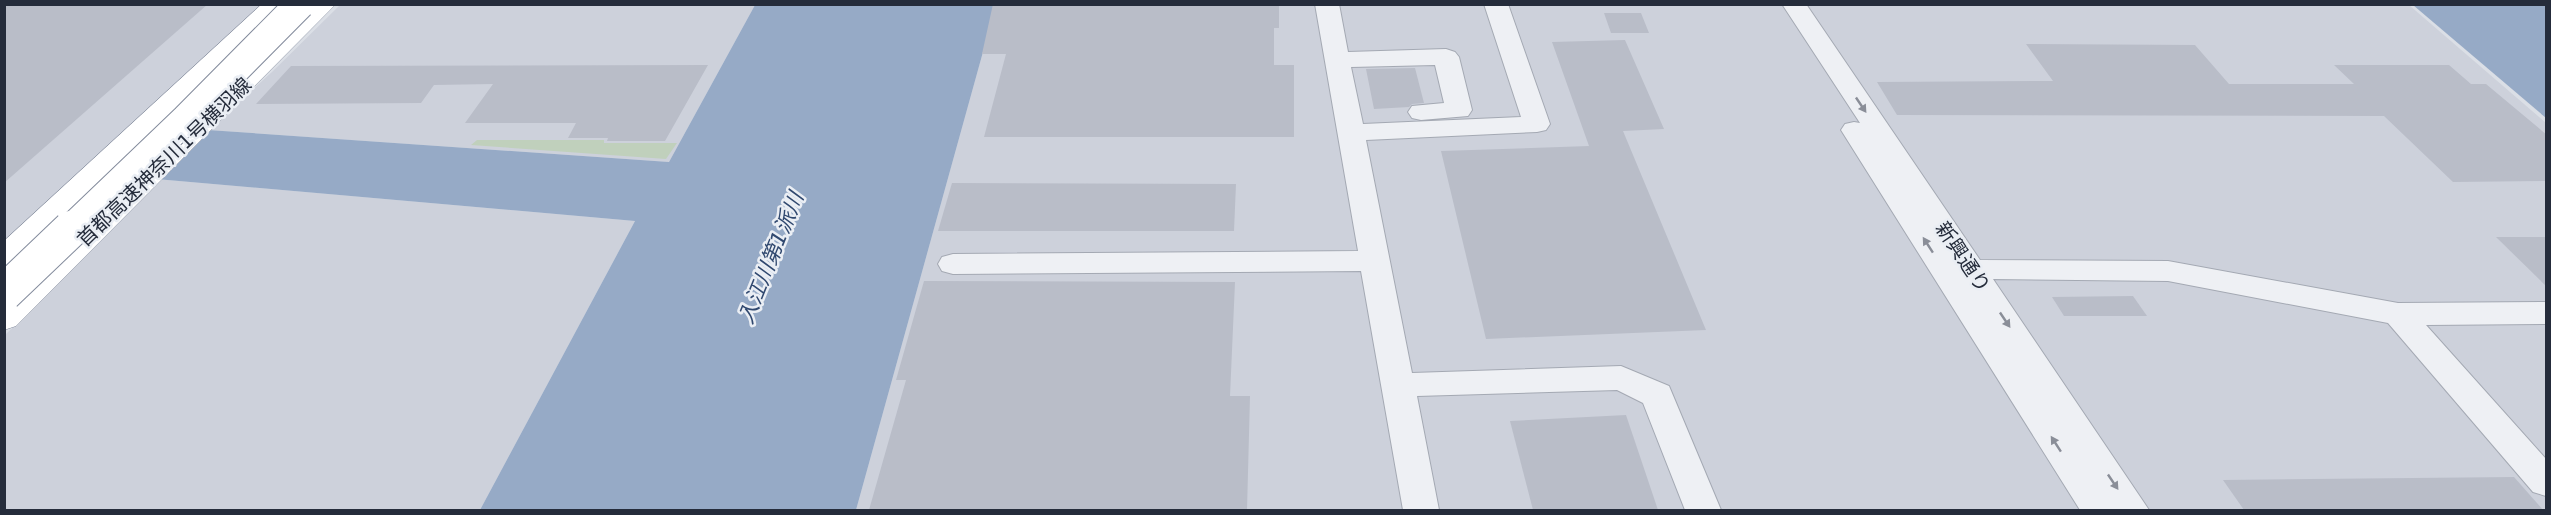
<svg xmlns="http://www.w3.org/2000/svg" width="2551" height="515" viewBox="0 0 2551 515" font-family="'DejaVu Sans','Noto Sans JP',sans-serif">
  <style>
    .built { fill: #cdd1db }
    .green { fill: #c0d0bc }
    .water { fill: #96aac6 }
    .building { fill: #b9bdc8 }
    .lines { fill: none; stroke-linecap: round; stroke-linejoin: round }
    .minor-casing { stroke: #a4a9b3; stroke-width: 2 }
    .highway-casing { stroke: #838b9c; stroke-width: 1 }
    .minor { fill: #eef0f4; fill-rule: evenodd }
    .highway { fill: #fff; fill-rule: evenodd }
    .highway-bridge-far1-casing { stroke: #838b9c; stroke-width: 31; stroke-linecap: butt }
    .highway-bridge-casing { stroke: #838b9c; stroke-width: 38; stroke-linecap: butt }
    .highway-bridge-far1 { stroke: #fff; stroke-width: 29 }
    .highway-bridge { stroke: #fff; stroke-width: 36 }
    .oneway { fill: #8a8e98 }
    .labels { text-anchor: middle; stroke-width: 5; stroke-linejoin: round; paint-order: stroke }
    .street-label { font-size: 20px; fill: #252c3b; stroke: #eaeef4 }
    .water-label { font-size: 21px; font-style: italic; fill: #30486f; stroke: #eaeef4 }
  </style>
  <rect width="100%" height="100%" fill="#dbdfe6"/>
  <g class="built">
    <path d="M5,5H264L5,245Z"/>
    <path d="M340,5H755L669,162L208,130L272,72Z"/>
    <path d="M996,5H2409L2546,123V510H856Z"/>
    <path d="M156,179L635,221L480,510H5V335L103,239Z"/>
  </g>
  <path class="green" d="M477,140H604V143H677L666,159L471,145Z"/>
  <g class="water">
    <path d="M755,5H996L856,510H480L635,221L156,179L208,130L669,162Z"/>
    <path d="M2413,5H2546V118Z"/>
  </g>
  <g class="building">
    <path d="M4,4H208L4,183Z"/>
    <path d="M993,4H1279V28H1274V65H1294V137H984L1006,54H982Z"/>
    <path d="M1604,13H1641L1649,33H1611Z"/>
    <path d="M1625,40L1664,129L1623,131L1706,330L1486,339L1441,151L1589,146L1552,42Z"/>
    <path d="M2026,44L2195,45L2229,84H2354L2334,65H2449L2471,84H2486L2547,135V181L2453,182L2384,116L1897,115L1877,82L2053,81Z"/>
    <path d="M708,65L665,141H607L608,138H568L576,123H465L493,84L434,85L421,103L256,104L291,66Z"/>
    <path d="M1415,68L1424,103L1412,104L1409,107L1374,109L1366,69Z"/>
    <path d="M952,183L1236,184L1234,231H938Z"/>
    <path d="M2496,237H2547V287Z"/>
    <path d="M924,281L1235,282L1230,396H1250L1247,510H869L906,380H896Z"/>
    <path d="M2133,296L2147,316H2064L2052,297Z"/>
    <path d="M1626,415L1658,510H1533L1510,421Z"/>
    <path d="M2514,477L2543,510H2244L2223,480Z"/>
  </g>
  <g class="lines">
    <g class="minor-casing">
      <g id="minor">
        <path d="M1315,4H1339L1348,52L1446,49L1455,52L1459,57L1472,110L1468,116L1421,120L1412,118L1408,112L1412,106L1444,103L1435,65L1351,67L1363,124L1521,117L1484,4H1508L1550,124L1546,130L1537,132L1366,140L1412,373L1621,366L1669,386L1721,510H1685L1643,403L1617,390L1417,396L1439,510H1403L1361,271L953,274L942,271L938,264L942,257L953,254L1358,251Z"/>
        <path d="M1782,4H1806L1980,260L2168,261L2398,303L2546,302V324L2426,325L2546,459V496L2533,492L2388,323L2168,281L1993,279L2149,510H2080L1841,130L1845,124L1854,122L1860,123Z"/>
      </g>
    </g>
    <g class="highway-casing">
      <g id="highway">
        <path d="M262,4H291L16,268L4,271V241Z"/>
        <path d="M308,4H336L16,326L4,330V297Z"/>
      </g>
    </g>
    <use href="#minor" class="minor"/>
    <use href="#highway" class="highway"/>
    <g class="highway-bridge-far1-casing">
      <path id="highway-bridge-far1" d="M69,231L186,119L300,4"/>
    </g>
    <g class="highway-bridge-casing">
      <path id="highway-bridge" d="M4,293L71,229"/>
    </g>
    <use href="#highway-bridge-far1" class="highway-bridge-far1"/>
    <use href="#highway-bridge" class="highway-bridge"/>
  </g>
  <defs><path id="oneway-solid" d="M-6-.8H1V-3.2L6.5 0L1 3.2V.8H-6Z" transform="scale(1.5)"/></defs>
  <g class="oneway">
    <use href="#oneway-solid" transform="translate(1861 105) rotate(56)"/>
    <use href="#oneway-solid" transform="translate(1928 245) rotate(-123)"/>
    <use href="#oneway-solid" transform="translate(2005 320) rotate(56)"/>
    <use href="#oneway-solid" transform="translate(2056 444) rotate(-123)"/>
    <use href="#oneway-solid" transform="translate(2113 482) rotate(56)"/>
  </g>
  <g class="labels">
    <g class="street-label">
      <text transform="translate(164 162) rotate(-44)" y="7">首都高速神奈川1号横羽線</text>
      <text transform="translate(1963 257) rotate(56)" y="7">新興通り</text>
    </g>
    <g class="water-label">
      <text transform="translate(771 258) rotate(-68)" y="7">入江川第1派川</text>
    </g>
  </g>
  <rect width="2551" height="515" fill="none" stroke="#252c3b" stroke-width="12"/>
</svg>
